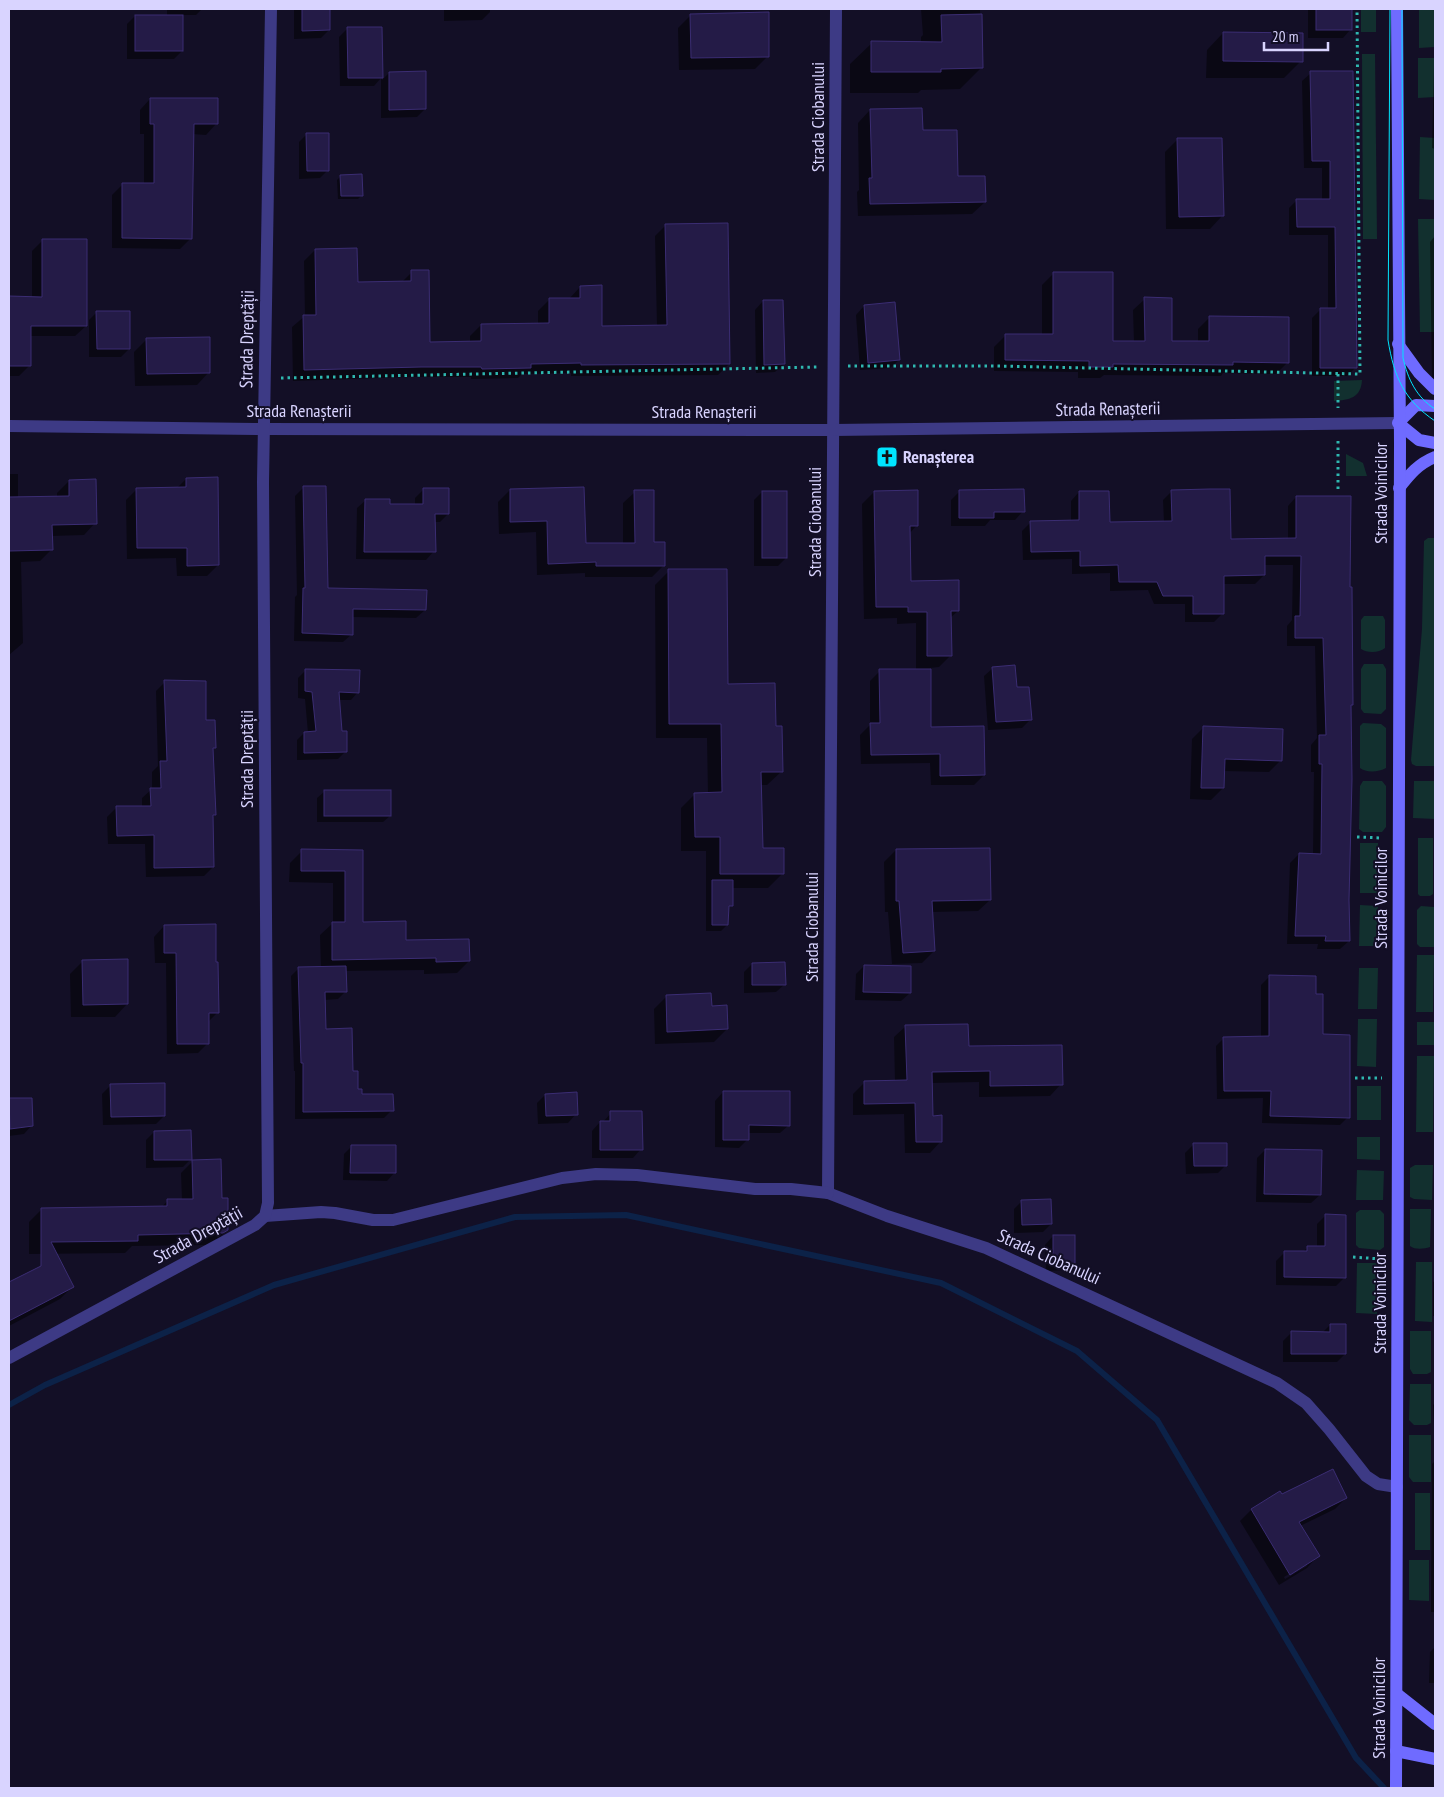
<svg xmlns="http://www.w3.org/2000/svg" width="1444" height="1797" viewBox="0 0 1444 1797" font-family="'PT Sans Narrow',sans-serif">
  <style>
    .green { fill: #12302f }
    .shadow { fill: #0007; fill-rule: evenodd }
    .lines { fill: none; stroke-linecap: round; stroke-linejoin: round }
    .stream { stroke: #0c2248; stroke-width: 6 }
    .building { fill: #241b47; stroke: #3b2d73 }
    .path { stroke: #2fb8b0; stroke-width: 3; stroke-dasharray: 2.5 4; stroke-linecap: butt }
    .street { stroke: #3d3a85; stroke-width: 12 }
    .secondary { stroke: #6f6bff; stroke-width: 12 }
    .tram { stroke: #00e5ff; stroke-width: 1 }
    .labels { text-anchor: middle; stroke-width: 4; stroke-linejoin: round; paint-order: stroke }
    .street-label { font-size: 18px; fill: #d9d4ff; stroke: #130f26 }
    .poi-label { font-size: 18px; font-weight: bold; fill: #d9d4ff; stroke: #130f26; text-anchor: start }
  </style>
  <rect width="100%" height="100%" fill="#130f26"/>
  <g class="green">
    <rect x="1361" y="9" width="15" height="23"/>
    <path d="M1419,9H1435V47L1419,48Z"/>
    <path d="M1362,54H1375L1377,239H1363Z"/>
    <path d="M1418,58H1435V97L1418,98Z"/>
    <path d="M1420,137L1435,138V200L1419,199Z"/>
    <path d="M1418,219H1435V332H1420Z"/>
    <path d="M1362,380C1361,398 1349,400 1334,401V381Z"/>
    <path d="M1346,454L1363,463L1367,476H1346Z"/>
    <path d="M1428,538H1435V766H1416L1412,764L1411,760L1422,629L1424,541Z"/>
    <path d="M1364,616H1383L1385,620V648C1379,653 1367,653 1361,649V620Z"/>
    <path d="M1364,664H1383L1386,669V709L1381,714L1364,713L1361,709V669Z"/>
    <path d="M1363,723L1381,724L1386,728V768C1379,772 1366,773 1360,768V726Z"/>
    <path d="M1363,781H1382L1386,786V827L1382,832H1363L1359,829L1360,786Z"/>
    <path d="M1414,781H1434L1435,819L1413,818Z"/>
    <path d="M1418,838H1433V894L1430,896H1420L1418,894Z"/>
    <path d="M1360,843H1378L1377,893H1360Z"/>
    <path d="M1360,905L1378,906L1377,946H1359Z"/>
    <path d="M1421,906L1434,907V947H1420L1417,944V910Z"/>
    <path d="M1417,955H1434L1433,1012H1416Z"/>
    <path d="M1359,968H1378L1377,1009H1358Z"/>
    <path d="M1358,1019H1377L1376,1067L1357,1066Z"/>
    <rect x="1417" y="1022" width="17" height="23"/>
    <path d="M1417,1056H1434L1433,1132H1416Z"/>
    <rect x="1357" y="1086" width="24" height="34"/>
    <path d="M1357,1137H1380V1160L1357,1159Z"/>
    <path d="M1415,1165H1433L1432,1200L1414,1199L1410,1197V1168Z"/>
    <path d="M1357,1170L1384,1171L1383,1200H1356Z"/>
    <path d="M1410,1209H1431L1430,1247C1424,1249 1415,1250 1410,1246Z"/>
    <path d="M1360,1210H1380L1384,1214V1247L1380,1250L1359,1248L1356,1245V1213Z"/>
    <path d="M1416,1262H1432V1322L1415,1321Z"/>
    <path d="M1357,1263H1378L1377,1314L1356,1313Z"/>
    <path d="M1410,1331H1431V1372L1427,1374H1413L1410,1369Z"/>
    <path d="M1410,1384H1431V1423L1427,1425H1414L1409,1420Z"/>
    <path d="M1409,1435H1431V1482H1413L1409,1477Z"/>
    <rect x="1415" y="1493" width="15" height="57"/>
    <path d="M1409,1560H1429V1601L1409,1600Z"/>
  </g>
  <g class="shadow">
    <path d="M167,9H202L196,15H182V51L174,59H127V24L135,16L167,17Z"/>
    <path d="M294,9H329V30L321,38L294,39Z"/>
    <path d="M444,9H490V12L482,20L444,21Z"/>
    <path d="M921,9H980L981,68L960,89L921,90L918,93H850V64L872,43H921V37L923,35Z"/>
    <path d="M1308,9H1351V29L1343,38H1308Z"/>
    <path d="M691,15L768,56L755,69L679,70L678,28Z"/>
    <path d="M1435,26V149L1432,148L1435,27Z"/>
    <path d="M348,28H381L382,80L389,73L425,109L417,117L381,118V78L374,86H340L339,37Z"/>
    <path d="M1223,33L1301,61L1284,78H1206L1207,50Z"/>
    <path d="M1352,72L1356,367L1347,376H1312V318L1320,310H1328V235H1289V208L1297,200H1322V168H1304L1302,81L1311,73Z"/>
    <path d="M150,99L216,124L206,135L192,134L191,238L180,249L112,248V195L122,185H144V134H140V110Z"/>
    <path d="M870,110L922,132L956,177L985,202L972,214L858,216L857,192L859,190L858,123Z"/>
    <path d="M307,134L328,170L320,178L299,179V142Z"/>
    <path d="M1177,140L1222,216L1210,229H1166L1165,152Z"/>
    <path d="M341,176L362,195L358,199H338L337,180Z"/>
    <path d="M666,225L729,364L718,375L571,376V373L522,374L518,378L471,379V377H410L293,381L292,327L305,316L304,261L315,250L356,283H401L412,272L429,343H470V336L481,325L538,324V311L549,300L569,299L580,287L601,327L657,326L655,236Z"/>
    <path d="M1435,236V378H1432L1430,242Z"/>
    <path d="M43,240L86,326L75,336H29V366L19,376H9V298H32V251Z"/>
    <path d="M1054,273L1112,342H1134L1133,310L1145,299L1170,342H1198V329L1210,317L1287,363L1276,374L1223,373L1221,376L1104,375L1100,378H1078V372L994,371V347L1006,335H1042V285Z"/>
    <path d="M763,301L784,364L775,372L756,373L755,310Z"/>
    <path d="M894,304L899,360L890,368L860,370L856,315L864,306Z"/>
    <path d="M97,312L129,349L121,357H89V320Z"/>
    <path d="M147,339L209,372L197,385L135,386L134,352Z"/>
    <path d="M9,474H18V498L57,497V493L69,481L95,523L84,535L51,536L52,549L40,561L21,562L23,643L9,655Z"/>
    <path d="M186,479L218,565L207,576H177L176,558L127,559L126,500L137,489L177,488Z"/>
    <path d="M303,488L327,590L425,610L416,618L352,617V634L343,642L294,641L295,597L297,595L295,496Z"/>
    <path d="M423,490L448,514L440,522H434V551L426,560L356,559L357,508L366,500L388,505H415V498Z"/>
    <path d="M510,490L585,544H623V503L635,492L653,543L664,565L652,577H585V573L537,575L536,532L499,534L498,502Z"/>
    <path d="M960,491L1023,511L1015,520H990L985,526H951V500Z"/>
    <path d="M1172,491L1230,540H1288V506L1296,497L1350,706L1349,941L1340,949H1317L1318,944H1287L1290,863L1299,854L1313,855L1314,772H1311V745L1317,738L1315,646H1287V626L1292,620L1293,565H1264V575L1255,584H1222L1223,613L1214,622H1185V604H1154L1148,590L1110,591V573L1072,574V559L1023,560L1022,531L1031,522L1071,521V501L1079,492L1108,524L1164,522L1163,500Z"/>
    <path d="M762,492L786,558L778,566H754V500Z"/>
    <path d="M874,492L917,525L909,534L910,582L958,611L950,618L951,655L939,667L930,668V728L984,775L974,785H931L930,763L861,764L860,735L870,725V681L880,671L916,670V623L897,624V618L864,619L862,504Z"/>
    <path d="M669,571L727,685L775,727L782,771L767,785H760L762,849L782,874L768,888H732V905L727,909V925L721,931H706V851H681V808L695,794H708L707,738H656L655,585Z"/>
    <path d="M993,668L1016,689L1030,720L1022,728L988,730L984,676Z"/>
    <path d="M306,670L358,692L351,700H338L341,732L346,751L338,759L297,760V740L304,733H308L305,699L298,698V678Z"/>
    <path d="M165,682L205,722L214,748L212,750L215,815L212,818L213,867L204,876L146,877L145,844H108L107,817L116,808L142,807V798L152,789V772L158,766L156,691Z"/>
    <path d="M1203,728L1281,760L1269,772L1223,771V788L1211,800L1190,799L1192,739Z"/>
    <path d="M324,792L390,816L383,822H317V798Z"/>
    <path d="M896,850L990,900L978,911L932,912L934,951L922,963L892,964L888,912H885L884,862Z"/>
    <path d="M302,851L362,852V923L405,941L469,961L457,973L424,974V970L345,971L346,991L338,999L324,1000L325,1031L361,1095L392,1110L384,1118L295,1119V1071H294L291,976L299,968H321L320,935L333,923V883L289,882L290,863Z"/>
    <path d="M164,926L218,1012L208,1022V1043L198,1053L167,1054L166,963H155L154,937Z"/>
    <path d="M83,961L127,1004L115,1017H71L70,974Z"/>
    <path d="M752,964L785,984L776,992L744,993V972Z"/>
    <path d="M864,966L910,993L901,1001L855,1000L856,974Z"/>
    <path d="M1269,977L1314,995L1322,1035L1348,1117L1340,1125L1262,1123L1263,1098L1217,1099L1216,1046L1224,1038L1261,1037V985Z"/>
    <path d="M666,997L711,1007L727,1029L714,1042L655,1044L654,1009Z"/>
    <path d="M906,1026L1061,1084L1050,1096L979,1097V1082L931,1083L932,1117L941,1141L930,1153H905L904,1114L853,1115V1094L864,1083L895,1082L894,1037Z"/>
    <path d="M111,1085L164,1116L156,1124L103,1125L102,1094Z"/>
    <path d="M723,1092L789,1125L780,1133H748V1139L739,1148L715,1147V1101Z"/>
    <path d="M545,1095L576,1114L568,1123L538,1124L537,1103Z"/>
    <path d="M9,1099L30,1100L32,1125L24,1134L9,1136Z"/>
    <path d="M611,1113L641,1149L633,1158H592V1131L600,1122H603Z"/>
    <path d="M154,1132L191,1159L183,1167L146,1168V1140Z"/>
    <path d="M1194,1144L1226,1165L1218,1173L1186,1174L1185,1153Z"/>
    <path d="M352,1146L395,1172L387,1181L343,1180L344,1154Z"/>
    <path d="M1265,1150L1320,1195L1311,1203L1256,1202L1257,1158Z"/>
    <path d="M193,1161L221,1200L227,1230L215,1242L210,1245L132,1246L125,1253L29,1254V1222L41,1210L161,1208L168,1200H182L181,1173Z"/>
    <path d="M1022,1201L1051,1224L1043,1232L1014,1233V1209Z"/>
    <path d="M1325,1216L1344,1278L1336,1286L1276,1285V1261L1285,1252L1302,1253L1308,1247H1317V1224Z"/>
    <path d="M1053,1236L1074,1262L1066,1270L1046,1271L1045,1245Z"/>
    <path d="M58,1258L73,1286L60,1299L9,1326V1284Z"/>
    <path d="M1435,1281V1316H1433V1282Z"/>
    <path d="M1330,1325L1345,1354L1337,1362H1283V1341L1291,1333H1322Z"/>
    <path d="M1435,1403V1425H1434L1433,1405Z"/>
    <path d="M1435,1461V1612H1431L1432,1464Z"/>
    <path d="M1280,1493L1281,1496L1346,1498L1335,1509L1300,1526L1318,1556L1307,1568L1279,1585L1240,1521L1251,1510ZM1307,1563V1566L1285,1579L1284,1577Z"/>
    <path d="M1435,1647V1683H1429L1430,1652Z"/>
  </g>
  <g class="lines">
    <path class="stream" d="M9,1405L45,1385L274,1285L515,1217L626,1215L941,1283L1077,1351L1157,1420L1356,1758L1384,1788"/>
  </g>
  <g class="building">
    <path d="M302,9H330V30L302,31Z"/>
    <rect x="1316" y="9" width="36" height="21"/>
    <path d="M769,12V57L691,58L690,14Z"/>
    <path d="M982,14L983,68L941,69V72H871V41L942,42L941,15Z"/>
    <rect x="135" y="15" width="48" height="36"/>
    <path d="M347,27H382L383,78H348Z"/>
    <path d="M1223,32L1303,33V62L1223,61Z"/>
    <path d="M426,71V109L389,110V72Z"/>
    <path d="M1310,71H1353L1357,368H1320V308H1336L1335,227H1297L1296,199H1330V161H1312Z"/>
    <path d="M150,98H218V124H194L192,239L122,238V183H154V124H150Z"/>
    <path d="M922,108L923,130H957L958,176H985L986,202L870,204L869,178H872L870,109Z"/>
    <path d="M306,133H329V171H307Z"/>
    <path d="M1177,138H1222L1224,216L1179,217Z"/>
    <path d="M362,174L363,196H341L340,175Z"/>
    <path d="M728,223L730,364L581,365V363L531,364V368L482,369L481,367H421L304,370L303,315H316L315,249L357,248L358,282L411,281V270H429L430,342L481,341V324L549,323V298H580V286L602,285V326L667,325L665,224Z"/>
    <path d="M42,239H87V326H31V366H9V296L42,297Z"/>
    <path d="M1053,272H1113V341H1145L1144,297L1172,298V341H1209V316L1289,317V363L1233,362V365L1113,364V367H1089V361L1005,360V334H1053Z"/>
    <path d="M763,300H783L785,364L764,365Z"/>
    <path d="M895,302L900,360L868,363L864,305Z"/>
    <path d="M96,311H130V349H97Z"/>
    <path d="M210,337V373L147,374L146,338Z"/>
    <path d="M218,477L219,565L187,566V548H137L136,488L186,487V478Z"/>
    <path d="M96,479L97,524L52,525L53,550L9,551V497L69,496V480Z"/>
    <path d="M303,486H326L328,588L427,590L426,610L353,609V635L302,633L303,588H305Z"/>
    <path d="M584,487L586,543H635L634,490H654V542H665V566H596V562L548,564L547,521L510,522V489Z"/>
    <path d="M423,488H449V514H435L436,552H364L365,499H390V504H423Z"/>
    <path d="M1024,489L1025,512H994V518H959V490Z"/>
    <path d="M1210,489H1230L1231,539L1296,538V496H1351L1350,587H1352L1353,705H1351L1352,779L1349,900L1350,941H1325L1326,936H1295L1299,853L1321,854L1322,764H1319V735H1326L1323,638H1295V616H1300L1301,556H1265V575L1224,576V614H1193V596H1163L1157,582H1119L1118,565L1080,566V551L1031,552L1030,521L1079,520V491H1109L1110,522L1172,521L1171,490Z"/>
    <path d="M918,490V526H910L911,581L959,580V611H951L952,656H927V612H908V607H876L874,491Z"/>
    <rect x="762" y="491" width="25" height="67"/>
    <path d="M668,569H727L728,684L775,683L776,726H782L783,772H761L763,848H784V874H720V837H695L694,793L722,792L721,724H669Z"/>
    <path d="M1015,665L1017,687H1029L1032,720L996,722L992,667Z"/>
    <path d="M305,669L360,670L359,693L339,692L342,731H347V752L304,753V732L316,731L312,692L305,691Z"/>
    <path d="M879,669H931V727L984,726L985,775L940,776V754L871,755L870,723H880Z"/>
    <path d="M164,680L206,681V720H215L216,748H213L216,815H213L214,867L154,868V835L117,836L116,806H151L150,788H161L160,761H167Z"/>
    <path d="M1203,726L1283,729L1282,761L1225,759L1224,788H1201Z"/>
    <rect x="324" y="790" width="67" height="26"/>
    <path d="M990,848L991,900L932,901L935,951L903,953L899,901H896V849Z"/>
    <path d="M301,849L363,850V922L406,921V940L469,939L470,961L436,962V958L332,960V922H345V871H301Z"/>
    <path d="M712,880H733V906H729L728,925H712Z"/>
    <path d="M216,924V962H218L219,1013H209V1044H177L176,953H164V925Z"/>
    <path d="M128,959V1004L83,1005L82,960Z"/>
    <path d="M785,962L786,985H752V963Z"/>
    <path d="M864,965L911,966V993L863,992Z"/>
    <path d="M346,966L347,992H325L326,1029L352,1028L353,1071H358V1089H362V1094H393L394,1111L303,1112V1063H301L298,967Z"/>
    <path d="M1269,975L1316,976V994H1323V1034L1350,1035V1118L1270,1116L1271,1091H1224L1223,1037L1269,1036Z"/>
    <path d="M711,993L712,1006L727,1005L728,1029L667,1032L666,995Z"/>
    <path d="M968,1024L969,1046L1062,1045L1063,1085L990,1086V1071L932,1072L933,1116L942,1115V1142H916L915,1103L864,1104V1081L907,1080L905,1025Z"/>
    <path d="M165,1083V1116L111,1117L110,1084Z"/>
    <path d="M723,1091H790V1126L749,1125V1140H723Z"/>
    <path d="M577,1092L578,1115L546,1116L545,1094Z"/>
    <path d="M9,1098H32L33,1126L10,1129Z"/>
    <path d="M610,1111H642L643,1150H600V1121H610Z"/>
    <path d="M191,1130L192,1160H154V1131Z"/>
    <path d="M1193,1143H1227V1166H1194Z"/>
    <path d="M351,1145H396V1173H350Z"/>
    <path d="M1265,1149L1322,1150L1321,1195L1264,1194Z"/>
    <path d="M221,1159L222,1198H228V1230L223,1233L138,1235V1241L51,1242L74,1287L9,1321V1282L41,1266V1208L167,1206V1199H193L192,1160Z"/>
    <path d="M1051,1199L1052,1224L1022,1225L1021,1200Z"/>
    <path d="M1325,1214L1346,1215V1278L1284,1277V1251H1307V1246H1325Z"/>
    <rect x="1053" y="1235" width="22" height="28"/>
    <path d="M1330,1324H1346V1354H1291V1331L1330,1332Z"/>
    <path d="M1333,1469L1347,1498L1299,1522L1320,1556L1290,1575L1251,1509L1280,1491L1282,1494Z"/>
  </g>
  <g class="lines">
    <g class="path">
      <path d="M848,366H997L1360,374L1357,9"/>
      <path d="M1338,374V408"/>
      <path d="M281,378L817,367"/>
      <path d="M1338,489V439"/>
      <path d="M1357,837L1382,838"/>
      <path d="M1355,1078H1382"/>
      <path d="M1353,1257L1381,1259V1260"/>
    </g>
    <g class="street">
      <path d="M836,9L828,1193L887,1216L986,1248L1277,1383L1306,1403L1329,1429L1366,1476L1378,1484L1397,1487"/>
      <path d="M9,426L264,429L833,430L1398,423"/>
      <path d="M265,1216L321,1212L335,1213L373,1220H393L562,1178L596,1174L637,1175L755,1189H791L828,1193"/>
      <path d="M9,1358L255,1225L265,1216L268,1203L263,482L271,9"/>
    </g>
    <g class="secondary">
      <path d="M1398,344L1419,373L1435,389"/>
      <path d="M1435,406L1416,405L1398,423L1419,440L1435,443"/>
      <path d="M1399,488C1410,474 1418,464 1435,457"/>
      <path d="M1397,1694L1435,1724"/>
      <path d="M1396,1751L1435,1759"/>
      <path d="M1396,1788L1400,444L1397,9"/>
    </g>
    <g class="tram">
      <path d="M1390,9L1388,340C1394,377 1404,400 1435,421"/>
      <path d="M1402,9L1403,358C1408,379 1416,397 1435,409"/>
    </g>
  </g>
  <defs>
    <g id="church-square" transform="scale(1.125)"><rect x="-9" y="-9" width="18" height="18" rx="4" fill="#00e5ff" stroke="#130f26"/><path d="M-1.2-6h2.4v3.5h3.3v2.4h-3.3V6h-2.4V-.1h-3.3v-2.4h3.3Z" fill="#111"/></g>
  </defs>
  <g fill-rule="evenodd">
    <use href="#church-square" x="887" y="457"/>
  </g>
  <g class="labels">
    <g class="street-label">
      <text transform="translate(818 117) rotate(-90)" y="6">Strada Ciobanului</text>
      <text transform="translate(247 339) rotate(-89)" y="6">Strada Dreptății</text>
      <text transform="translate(1108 409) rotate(-1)" y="6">Strada Renașterii</text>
      <text x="299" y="417">Strada Renașterii</text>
      <text x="704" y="418">Strada Renașterii</text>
      <text transform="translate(1381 493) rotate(-90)" y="6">Strada Voinicilor</text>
      <text transform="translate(815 522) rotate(-90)" y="6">Strada Ciobanului</text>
      <text transform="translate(247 759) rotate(-90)" y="6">Strada Dreptății</text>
      <text transform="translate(1381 898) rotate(-90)" y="6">Strada Voinicilor</text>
      <text transform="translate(812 927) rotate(-90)" y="6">Strada Ciobanului</text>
      <text transform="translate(198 1235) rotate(-29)" y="6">Strada Dreptății</text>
      <text transform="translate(1049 1257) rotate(24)" y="6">Strada Ciobanului</text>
      <text transform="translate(1380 1303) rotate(-90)" y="6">Strada Voinicilor</text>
      <text transform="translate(1379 1708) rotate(-90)" y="6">Strada Voinicilor</text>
    </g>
    <g class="poi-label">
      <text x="903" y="463">Renașterea</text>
    </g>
  </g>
  <rect width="1444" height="1797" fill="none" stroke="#d9d4ff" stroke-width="20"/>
  <path d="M1264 42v8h64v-8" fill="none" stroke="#d9d4ff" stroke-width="2.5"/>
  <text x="1272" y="42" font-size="15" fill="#d9d4ff" stroke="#130f26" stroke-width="4" paint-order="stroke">20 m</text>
</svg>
